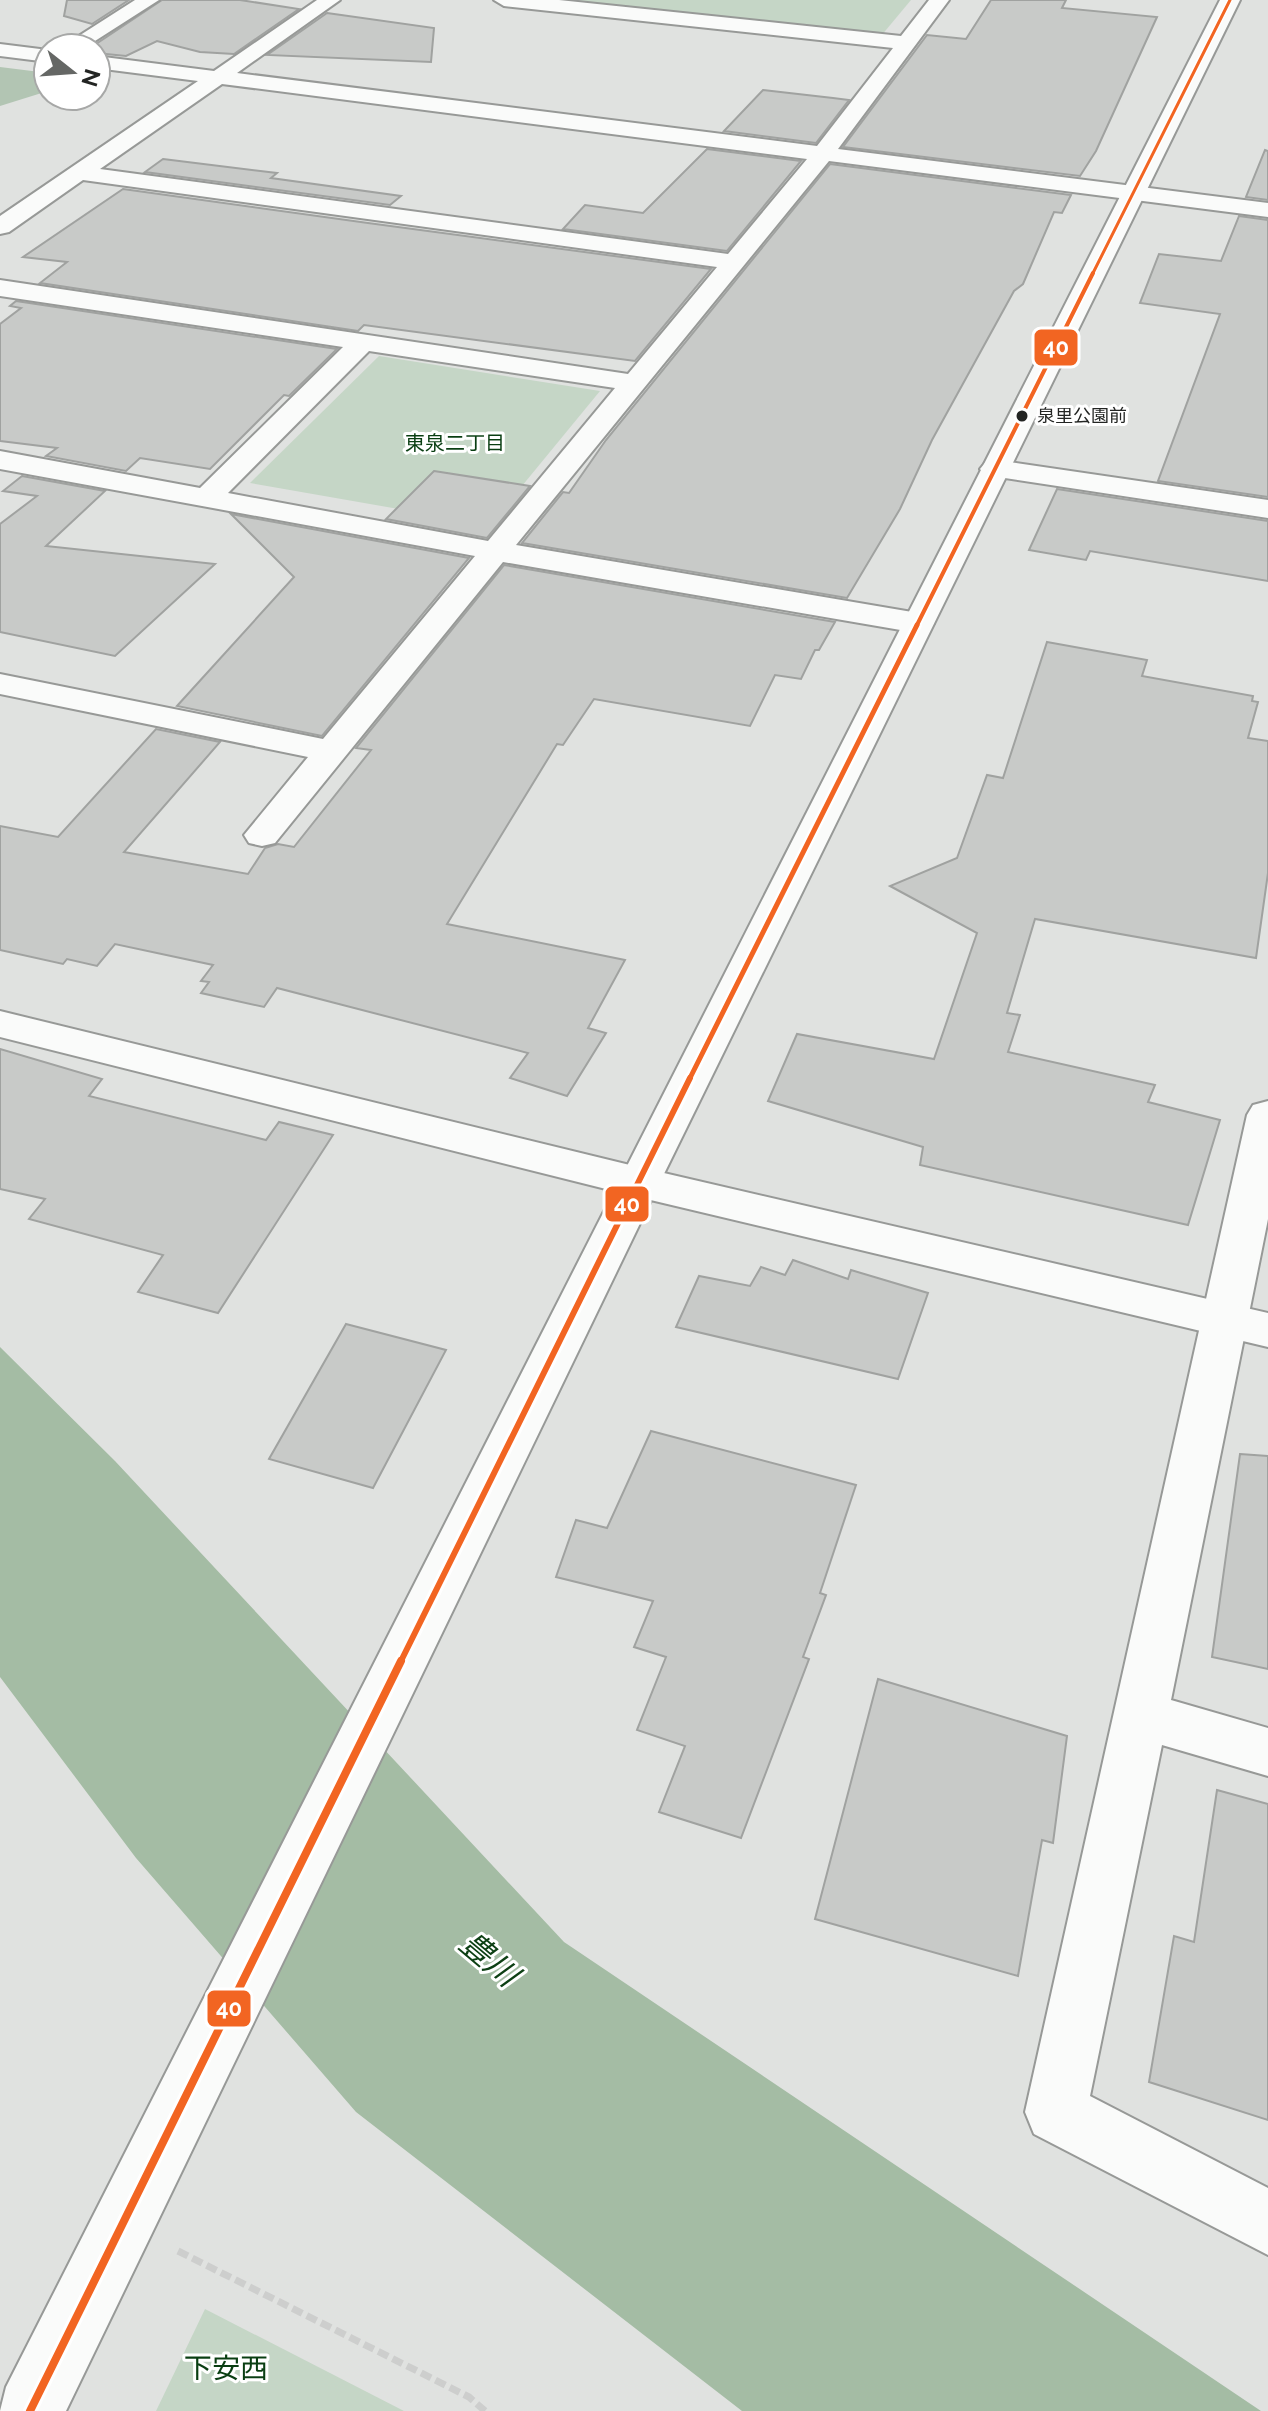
<svg xmlns="http://www.w3.org/2000/svg" width="1268" height="2411" viewBox="0 0 1268 2411" font-family="Raleway,'Noto Sans JP',sans-serif">
  <style>
    .green { fill: #c5d6c6 }
    .forest { fill: #b2c5b3 }
    .water { fill: #a4bca4 }
    .building { fill: #c8cac8; stroke: #a0a2a0; stroke-width: 2 }
    .lines { fill: none; stroke-linecap: round; stroke-linejoin: round }
    .minor-casing { stroke: #979997; stroke-width: 4 }
    .tertiary-casing { stroke: #979997; stroke-width: 4 }
    .primary-casing { stroke: #979997; stroke-width: 4 }
    .path { stroke: #cdcecd; stroke-width: 7; stroke-dasharray: 11 5; stroke-linecap: butt }
    .minor { fill: #fafbfa; fill-rule: evenodd }
    .tertiary { fill: #fafbfa; fill-rule: evenodd }
    .primary { fill: #fafbfa; fill-rule: evenodd }
    .bus-1-far4-casing { stroke: #fff; stroke-width: 6 }
    .bus-1-far3-casing { stroke: #fff; stroke-width: 8 }
    .bus-1-far2-casing { stroke: #fff; stroke-width: 10 }
    .bus-1-far1-casing { stroke: #fff; stroke-width: 12 }
    .bus-1-casing { stroke: #fff; stroke-width: 14 }
    .bus-1-far4 { stroke: #f26522; stroke-width: 3 }
    .bus-1-far3 { stroke: #f26522; stroke-width: 4 }
    .bus-1-far2 { stroke: #f26522; stroke-width: 5 }
    .bus-1-far1 { stroke: #f26522; stroke-width: 6 }
    .bus-1 { stroke: #f26522; stroke-width: 8 }
    .bus-dot { fill: #232523; stroke: #fff; stroke-width: 3 }
    .labels { text-anchor: middle; stroke-width: 6; stroke-linejoin: round; paint-order: stroke }
    .far-bus-label { font-size: 18px; fill: #232523; stroke: #fff; text-anchor: start }
    .far-park-label { font-size: 20px; fill: #093e12; stroke: #fff }
    .near-park-label { font-size: 28px; fill: #093e12; stroke: #fff }
    .near-water-label { font-size: 32px; font-style: italic; fill: #0d4014; stroke: #fff }
    .line-badge { stroke: #fff; stroke-width: 3 }
    .badge-label { font-size: 22px; text-anchor: middle; font-weight: bold; fill: #fff }
  </style>
  <rect width="100%" height="100%" fill="#e0e2e0"/>
  <g class="green">
    <path d="M560,0H911L881,36Z"/>
    <path d="M379,356L600,391L490,525L250,483Z"/>
    <path d="M205,2309L404,2411H156Z"/>
  </g>
  <path class="forest" d="M0,67L48,73V91L0,106Z"/>
  <path class="water" d="M0,1347L115,1461L564,1942L1261,2411H742L356,2112L136,1858L0,1677Z"/>
  <g class="building">
    <path d="M67,0H129L92,24L64,16Z"/>
    <path d="M162,0H240L299,9L234,54L200,52L157,41L126,56L96,53V44Z"/>
    <path d="M991,0H1066L1062,8L1157,17L1096,151L1080,176L843,147L927,35L966,39Z"/>
    <path d="M327,13L434,28L431,62L267,55Z"/>
    <path d="M763,90L833,98L849,100L816,143L724,131Z"/>
    <path d="M707,149L801,161L727,251L563,229L585,205L643,213Z"/>
    <path d="M1265,150L1268,151V200L1246,197Z"/>
    <path d="M163,159L277,173L271,178L401,196L390,205L145,172Z"/>
    <path d="M830,164L1071,195L1062,213L1054,212L1023,284L1014,291L932,440L900,509L847,598L522,543L563,492L569,493L606,440Z"/>
    <path d="M123,189L368,223L711,269L635,361L364,325L358,331L40,283L67,262L23,257Z"/>
    <path d="M1239,216L1268,220V497L1158,481L1220,314L1140,303L1159,254L1221,261Z"/>
    <path d="M16,301L337,349L289,396L284,395L210,469L140,458L126,471L46,456L57,448L0,441V324L21,308L10,306Z"/>
    <path d="M434,471L530,486L487,538L386,519Z"/>
    <path d="M22,476L105,491L46,546L215,564L115,656L0,632V524L37,496L3,491Z"/>
    <path d="M1057,489L1268,521V581L1090,551L1086,560L1029,550Z"/>
    <path d="M231,514L469,558L322,736L177,706L294,577Z"/>
    <path d="M504,565L835,622L819,650H815L801,679L775,675L750,726L594,699L563,745L557,744L447,924L625,960L588,1028L606,1033L567,1096L510,1078L528,1053L277,988L264,1007L201,993L209,982L201,981L213,965L115,944L97,966L67,959L63,964L0,950V826L58,837L156,729L220,742L124,852L248,874L265,848L278,844L294,847L371,750L356,748Z"/>
    <path d="M1047,642L1147,660L1142,676L1253,696L1252,701L1258,702L1248,738L1268,741V873L1256,958L1035,919L1007,1013L1020,1015L1008,1052L1155,1085L1148,1102L1220,1120L1188,1225L920,1165L923,1147L768,1101L797,1034L934,1059L977,933L890,886L957,858L987,775L1003,778Z"/>
    <path d="M0,1049L102,1079L89,1096L266,1140L279,1122L333,1135L218,1313L138,1292L163,1255L29,1219L45,1199L0,1189Z"/>
    <path d="M793,1260L848,1279L851,1270L928,1293L898,1379L676,1327L699,1276L750,1286L761,1267L785,1275Z"/>
    <path d="M346,1324L446,1350L373,1488L269,1459Z"/>
    <path d="M651,1431L856,1485L820,1593L826,1595L803,1657L809,1659L741,1838L659,1812L685,1746L637,1730L666,1657L634,1647L653,1601L556,1577L576,1520L607,1528Z"/>
    <path d="M1240,1454L1268,1456V1669L1212,1657Z"/>
    <path d="M878,1679L1067,1736L1053,1843L1042,1840L1018,1976L815,1919Z"/>
    <path d="M1217,1790L1268,1804V2120L1149,2082L1174,1936L1194,1942Z"/>
  </g>
  <g class="lines">
    <g class="minor-casing">
      <g id="minor">
        <path d="M135,0H159L84,48H60Z"/>
        <path d="M317,0H340L237,73L817,146L893,48L504,6L494,0H559L901,36L929,0H949L838,149L1268,203V217L829,161L516,545L918,613L929,616L934,623L929,630L918,633L503,562L275,843L262,846L249,843L244,835L308,757L0,694V674L323,739L475,556L0,469V451L200,488L343,347L0,296V280L628,374L717,267L83,180L9,232L0,234V216L198,81L96,68V56L214,71ZM222,84L807,159L728,254L100,169ZM369,351L615,388L488,541L228,493Z"/>
        <path d="M0,44L48,50V62L0,56Z"/>
        <path d="M995,460L1268,500V518L985,475L980,469L985,463Z"/>
        <path d="M1268,1101V1219L1171,1700L1268,1728V1776L1162,1745L1090,2096L1268,2188V2255L1034,2134L1025,2112L1247,1115L1253,1105Z"/>
      </g>
    </g>
    <g class="tertiary-casing">
      <path id="tertiary" d="M0,1011L638,1167L1268,1313V1347L638,1197L0,1037Z"/>
    </g>
    <g class="primary-casing">
      <path id="primary" d="M1220,0H1240L660,1182L66,2411H0L6,2387Z"/>
    </g>
    <path class="path" d="M178,2251L469,2397L485,2411"/>
    <use href="#minor" class="minor"/>
    <use href="#tertiary" class="tertiary"/>
    <use href="#primary" class="primary"/>
    <g class="bus-1-far4-casing">
      <path id="bus-1-far4" d="M1092,275L1230,0"/>
    </g>
    <g class="bus-1-far3-casing">
      <path id="bus-1-far3" d="M916,627L1093,273"/>
    </g>
    <g class="bus-1-far2-casing">
      <path id="bus-1-far2" d="M689,1080L917,625"/>
    </g>
    <g class="bus-1-far1-casing">
      <path id="bus-1-far1" d="M400,1663L690,1078"/>
    </g>
    <g class="bus-1-casing">
      <path id="bus-1" d="M30,2411L401,1661"/>
    </g>
    <use href="#bus-1-far4" class="bus-1-far4"/>
    <use href="#bus-1-far3" class="bus-1-far3"/>
    <use href="#bus-1-far2" class="bus-1-far2"/>
    <use href="#bus-1-far1" class="bus-1-far1"/>
    <use href="#bus-1" class="bus-1"/>
  </g>
  <circle class="bus-dot" cx="1022" cy="416" r="7"/>
  <g class="labels">
    <g class="far-bus-label">
      <text x="1037" y="422">泉里公園前</text>
    </g>
    <g class="far-park-label">
      <text x="455" y="450">東泉二丁目</text>
    </g>
    <g class="near-park-label">
      <text x="226" y="2378">下安西</text>
    </g>
    <g class="near-water-label">
      <text transform="translate(489 1959) rotate(40)" y="11">豊川</text>
    </g>
  </g>
  <g class="line-badge">
    <rect x="1033" y="328" width="46" height="39" rx="8" fill="#f26522"/>
    <rect x="604" y="1185" width="46" height="38" rx="8" fill="#f26522"/>
    <rect x="206" y="1989" width="46" height="39" rx="8" fill="#f26522"/>
  </g>
  <g class="badge-label">
    <text x="1056" y="355">40</text>
    <text x="627" y="1212">40</text>
    <text x="229" y="2016">40</text>
  </g>
  <g transform="translate(72 72) rotate(107)"><circle r="38" fill="#ffffff" stroke="#a7a8a7" stroke-width="2"/>
  <path d="M0-6L14 30L0 20L-14 30Z" fill="#656765"/>
  <text y="-12" font-size="22" font-weight="bold" text-anchor="middle" fill="#232523">N</text>
  </g>
</svg>
